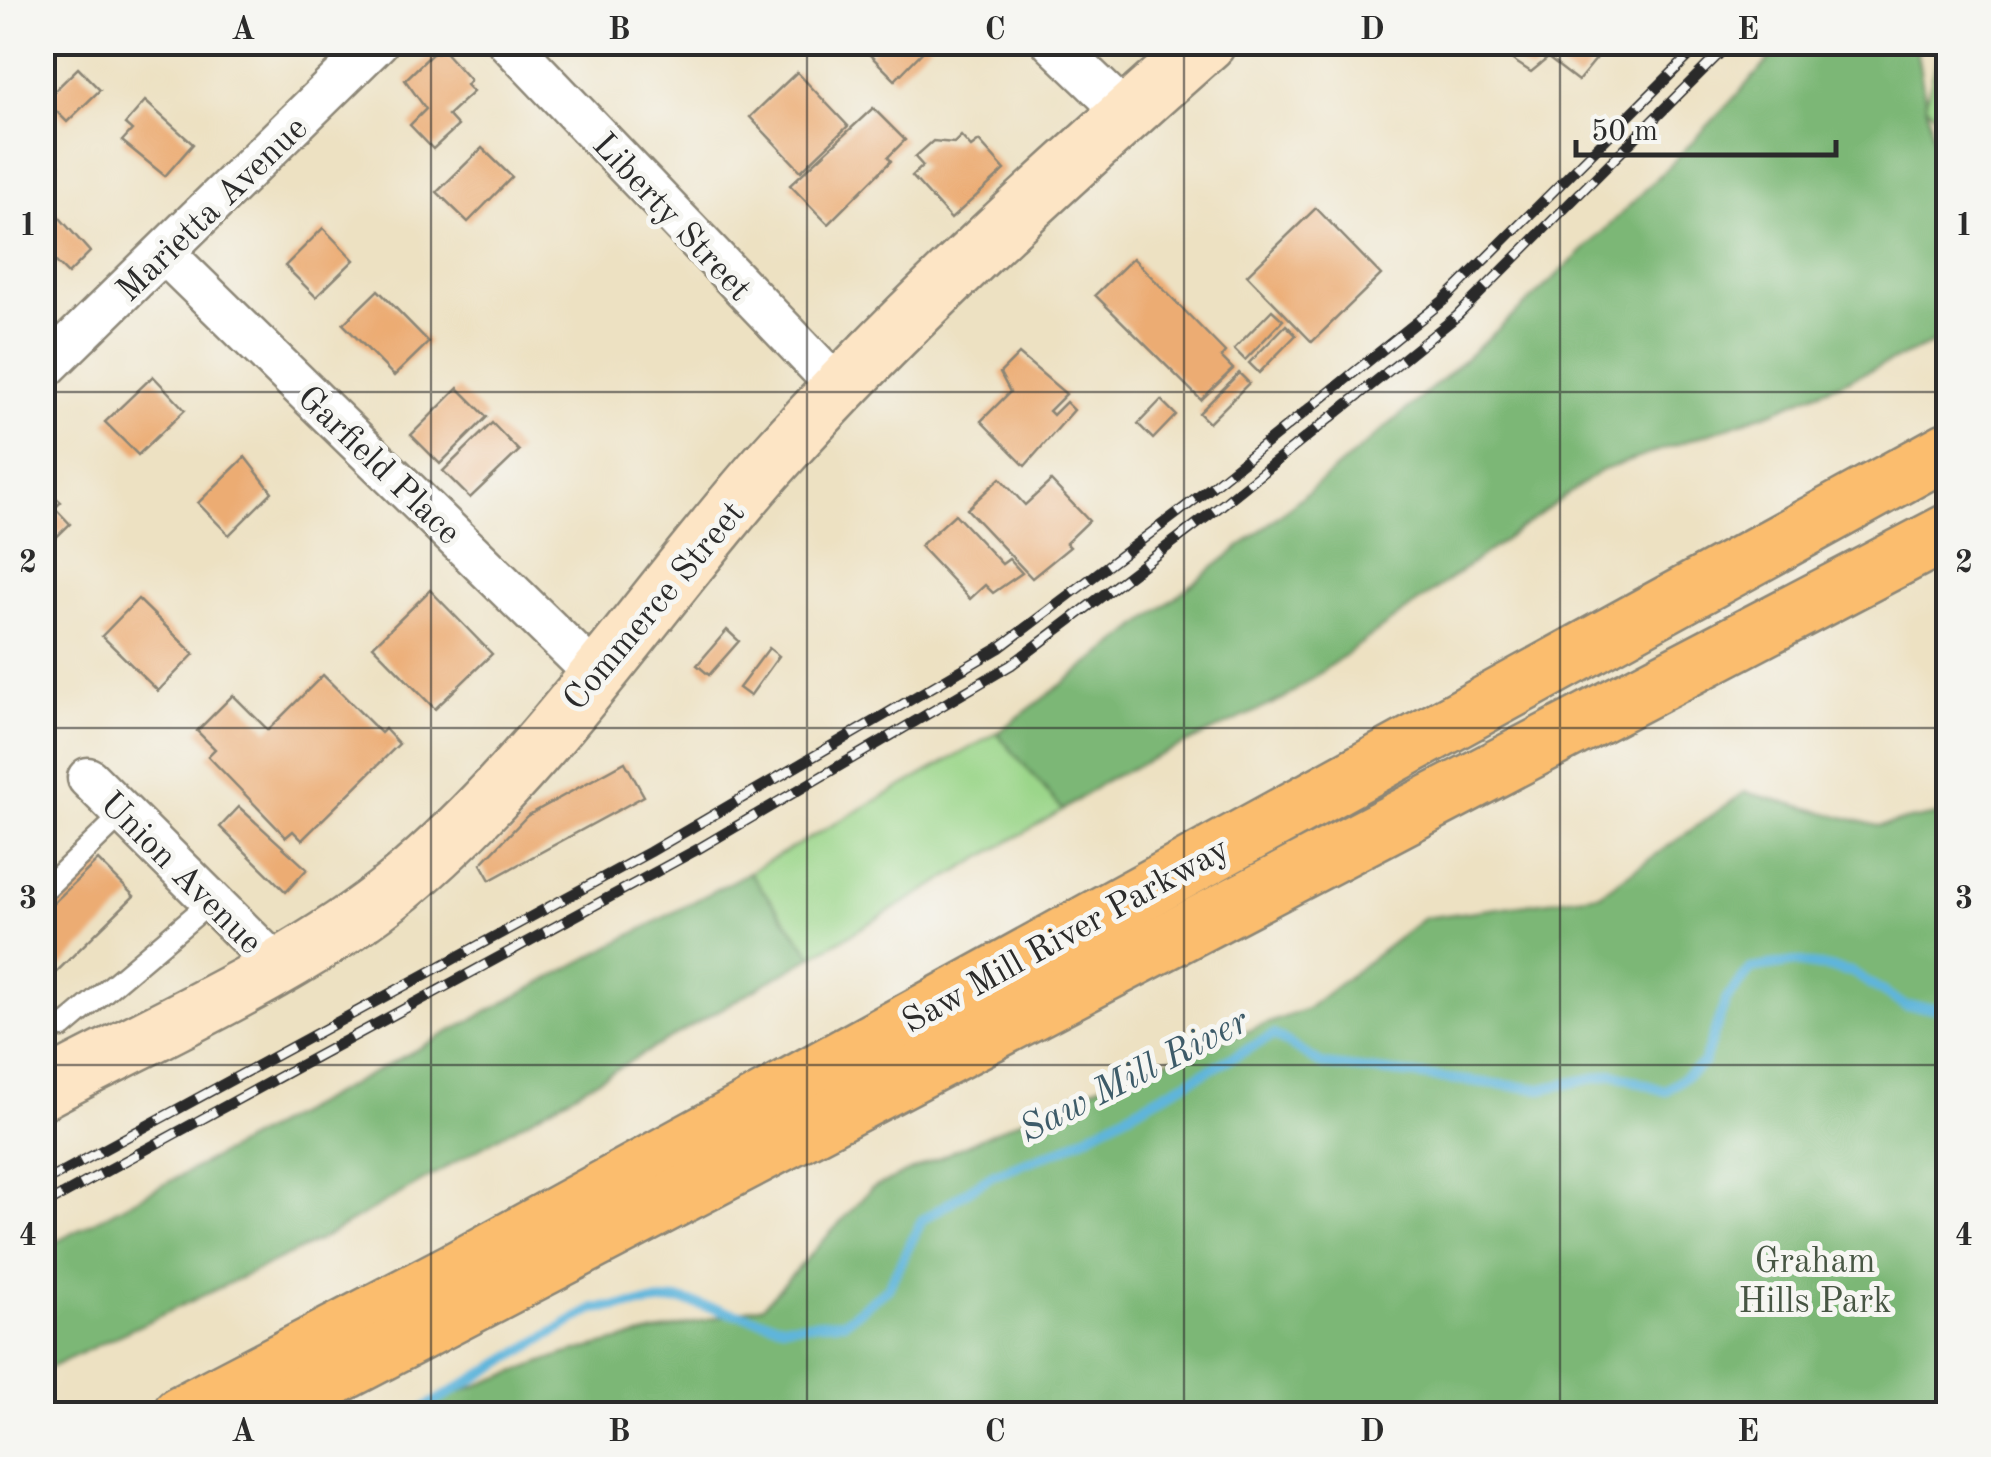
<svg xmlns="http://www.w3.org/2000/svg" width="1991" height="1457" viewBox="0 0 1991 1457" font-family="'Old Standard TT',serif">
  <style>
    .green { fill: #9bd68a; stroke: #63805a; stroke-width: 2.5 }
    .forest { fill: #7cb776; stroke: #547150; stroke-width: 2.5 }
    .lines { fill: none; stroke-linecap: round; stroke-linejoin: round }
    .stream { stroke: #5fb5db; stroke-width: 10 }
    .building { fill: #ecac73 }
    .lane-casing { stroke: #8c8676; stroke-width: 25 }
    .street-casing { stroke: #8c8676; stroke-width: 45 }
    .secondary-casing { stroke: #8c8676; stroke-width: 60 }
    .highway-casing { stroke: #8c8676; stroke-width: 60 }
    .lane { stroke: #fff; stroke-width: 20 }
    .street { stroke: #fff; stroke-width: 40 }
    .secondary { stroke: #fde5c5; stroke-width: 55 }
    .highway { stroke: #fbbd6e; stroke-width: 55 }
    .rail-casing { stroke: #2b2b2b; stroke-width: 11 }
    .rail { stroke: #f6f6f2; stroke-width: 8; stroke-dasharray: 22; stroke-linecap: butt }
    .grid { fill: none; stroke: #2b2b2b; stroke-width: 2.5; stroke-opacity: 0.55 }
    .labels { text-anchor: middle; stroke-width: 10; stroke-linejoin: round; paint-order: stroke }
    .street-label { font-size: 35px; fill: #2b2b2b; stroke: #f6f6f2 }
    .park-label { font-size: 35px; fill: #475643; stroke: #f6f6f2 }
    .water-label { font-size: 38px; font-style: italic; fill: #3d5b69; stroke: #f6f6f2 }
    .neatline { fill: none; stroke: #2b2b2b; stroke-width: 4 }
    .grid-label { font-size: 32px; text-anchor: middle; font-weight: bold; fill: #2b2b2b }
  </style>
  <rect width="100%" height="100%" fill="#f6f6f2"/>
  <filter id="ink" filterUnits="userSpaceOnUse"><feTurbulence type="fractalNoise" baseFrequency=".01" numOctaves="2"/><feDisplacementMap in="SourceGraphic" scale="20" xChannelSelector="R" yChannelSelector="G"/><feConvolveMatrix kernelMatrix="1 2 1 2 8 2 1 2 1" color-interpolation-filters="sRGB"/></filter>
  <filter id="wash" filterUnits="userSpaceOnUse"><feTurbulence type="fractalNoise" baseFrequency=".0048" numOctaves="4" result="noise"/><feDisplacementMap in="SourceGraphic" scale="40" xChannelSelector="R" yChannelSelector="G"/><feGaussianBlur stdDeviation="2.25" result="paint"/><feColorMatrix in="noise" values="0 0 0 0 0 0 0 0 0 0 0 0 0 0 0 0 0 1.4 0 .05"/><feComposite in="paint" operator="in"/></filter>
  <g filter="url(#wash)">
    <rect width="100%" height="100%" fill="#ede1c2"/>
    <g class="green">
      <path d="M1941,43H1948V128L1925,105Z"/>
      <path d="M997,733L1063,810L813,956L749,872Z"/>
    </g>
    <g class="forest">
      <path d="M1784,43H1920L1917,54L1932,136L1948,163V337L1776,410L1600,471L1285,698L1108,779L1063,810L997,733C1279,523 1551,306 1784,43Z"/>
      <path d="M1745,792L1878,826L1948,813V1414H398L565,1354L763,1306L871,1189L1079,1093L1307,1009L1424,918L1600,894Z"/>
      <path d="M749,872L813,956L318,1241L43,1371V1249Z"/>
    </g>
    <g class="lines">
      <path class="stream" d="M414,1414L593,1309L680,1300L782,1325L844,1322L888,1288L922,1220L994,1174L1062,1149L1274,1035L1323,1065L1541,1089L1614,1074L1665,1091L1703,1064L1726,1000L1751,969L1795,962L1852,972L1905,1006L1948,1009"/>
    </g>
    <g id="blocks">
      <g class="building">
        <path d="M878,42H932L895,80L870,55Z"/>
        <path d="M1485,42H1610L1578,81L1548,58L1531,72Z"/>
        <path d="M444,51L470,80L466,85L473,92L448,115L458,126L433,149L410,125L426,109L405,80L433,53Z"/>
        <path d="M78,68L100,90L67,122L45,100Z"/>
        <path d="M797,72L848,126L801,171L750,117Z"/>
        <path d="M145,101L193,144L165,176L122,141L132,130L125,124Z"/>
        <path d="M873,108L905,140L888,157L891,161L828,224L790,185Z"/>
        <path d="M961,136L971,147L979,141L1005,170L951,219L912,176L923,166L915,157L933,141L954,143Z"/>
        <path d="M42,147L59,165L42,181Z"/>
        <path d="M482,148L512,177L468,222L437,192Z"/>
        <path d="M1316,208L1381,275L1312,342L1247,275Z"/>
        <path d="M52,209L90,252L68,274L45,251L42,254V219Z"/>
        <path d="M323,228L354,260L316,297L285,266Z"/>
        <path d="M1133,258L1225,352L1221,357L1233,369L1201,400L1095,295Z"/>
        <path d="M378,290L429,342L394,376L343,324Z"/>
        <path d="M1272,310L1283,320L1245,360L1234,349Z"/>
        <path d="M1286,325L1296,335L1259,373L1249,363Z"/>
        <path d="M1019,354L1066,394L1049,411L1053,415L1066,402L1074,410L1025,466L981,421L1010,392L1000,373Z"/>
        <path d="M1239,373L1249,383L1209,423L1199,413Z"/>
        <path d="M153,376L185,410L138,455L105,422Z"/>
        <path d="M458,388L487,417L440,464L411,435Z"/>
        <path d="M1161,400L1176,415L1153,439L1138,424Z"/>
        <path d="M492,423L519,451L470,498L443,471Z"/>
        <path d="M245,457L272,492L229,535L198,503Z"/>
        <path d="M1000,478L1025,505L1051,481L1089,521L1066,543L1070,547L1032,578L967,509Z"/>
        <path d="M46,489L61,502L55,508L70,524L42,551V493Z"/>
        <path d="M955,514L1002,564L1009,559L1022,573L993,593L985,585L970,599L920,546Z"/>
        <path d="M430,590L492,654L435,709L373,646Z"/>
        <path d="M138,599L194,654L158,691L102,636Z"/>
        <path d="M727,630L739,641L709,675L697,665Z"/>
        <path d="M769,648L779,656L750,696L739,688Z"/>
        <path d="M323,675L381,733L385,729L399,744L302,840L293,831L286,837L208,756L215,749L197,731L233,695L268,730Z"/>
        <path d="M625,762L644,796L490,880L481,864L527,816Z"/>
        <path d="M239,807L307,869L286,892L220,827Z"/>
        <path d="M98,860L134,896L42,986V914Z"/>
      </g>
    </g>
  </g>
  <g filter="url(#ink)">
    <use href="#blocks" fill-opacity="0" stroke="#8c8676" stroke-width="2.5"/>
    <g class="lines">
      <g class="lane-casing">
        <g id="lane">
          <path d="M42,892L124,813"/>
          <path d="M63,1027L212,901"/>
        </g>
      </g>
      <g class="street-casing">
        <g id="street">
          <path d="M508,42L840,389"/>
          <path d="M1052,42L1127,114"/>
          <path d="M165,254L595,674"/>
          <path d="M42,371L378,42"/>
          <path d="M88,778L276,965"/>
        </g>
      </g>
      <g class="secondary-casing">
        <path id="secondary" d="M42,1091C158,1029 300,968 400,885C542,766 646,605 767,467C902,315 1056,177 1208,42"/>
      </g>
      <g class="highway-casing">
        <g id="highway">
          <path d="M180,1414L454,1271L1948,450"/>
          <path d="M264,1414L1948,532"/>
        </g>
      </g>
      <use href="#lane" class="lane"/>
      <use href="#street" class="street"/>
      <use href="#secondary" class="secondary"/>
      <use href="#highway" class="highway"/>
      <g class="rail-casing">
        <g id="rail">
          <path d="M42,1183L650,852L999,648L1209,489L1443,301L1703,42"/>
          <path d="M42,1206L698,849L1011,665L1222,505L1457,316L1731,42"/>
        </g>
      </g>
      <use href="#rail" class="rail"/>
    </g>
  </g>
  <path class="grid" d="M431,42V1414M807,42V1414M1184,42V1414M1560,42V1414M42,392H1948M42,728H1948M42,1065H1948"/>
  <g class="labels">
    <g class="street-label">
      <text transform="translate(211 208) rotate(-44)" y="12">Marietta Avenue</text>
      <text transform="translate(673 216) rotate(47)" y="12">Liberty Street</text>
      <text transform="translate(380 464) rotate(44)" y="12">Garfield Place</text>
      <text transform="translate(653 605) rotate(-50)" y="12">Commerce Street</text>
      <text transform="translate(182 872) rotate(45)" y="12">Union Avenue</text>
      <text transform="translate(1065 934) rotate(-29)" y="12">Saw Mill River Parkway</text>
    </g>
    <g class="park-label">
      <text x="1815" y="1272">Graham<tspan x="1815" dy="40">Hills Park</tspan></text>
    </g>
    <g class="water-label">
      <text transform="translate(1133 1074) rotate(-27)" y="13">Saw Mill River</text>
    </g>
  </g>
  <rect width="1991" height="1457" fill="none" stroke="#f6f6f2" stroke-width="110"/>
  <path d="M1576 140v15h260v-15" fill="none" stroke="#2b2b2b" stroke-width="5"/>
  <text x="1591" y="140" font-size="30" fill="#2b2b2b" stroke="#f6f6f2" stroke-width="8" paint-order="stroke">50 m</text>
  <rect x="55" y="55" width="1881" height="1347" class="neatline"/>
  <g class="grid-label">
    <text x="243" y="39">A</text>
    <text x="619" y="39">B</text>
    <text x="995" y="39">C</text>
    <text x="1372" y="39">D</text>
    <text x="1748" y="39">E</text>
    <text x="28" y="235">1</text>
    <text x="1964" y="235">1</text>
    <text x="28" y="572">2</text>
    <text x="1964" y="572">2</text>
    <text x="28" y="908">3</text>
    <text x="1964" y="908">3</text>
    <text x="28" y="1245">4</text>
    <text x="1964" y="1245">4</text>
    <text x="243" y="1441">A</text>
    <text x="619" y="1441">B</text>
    <text x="995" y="1441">C</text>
    <text x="1372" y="1441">D</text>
    <text x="1748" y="1441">E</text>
  </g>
</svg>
